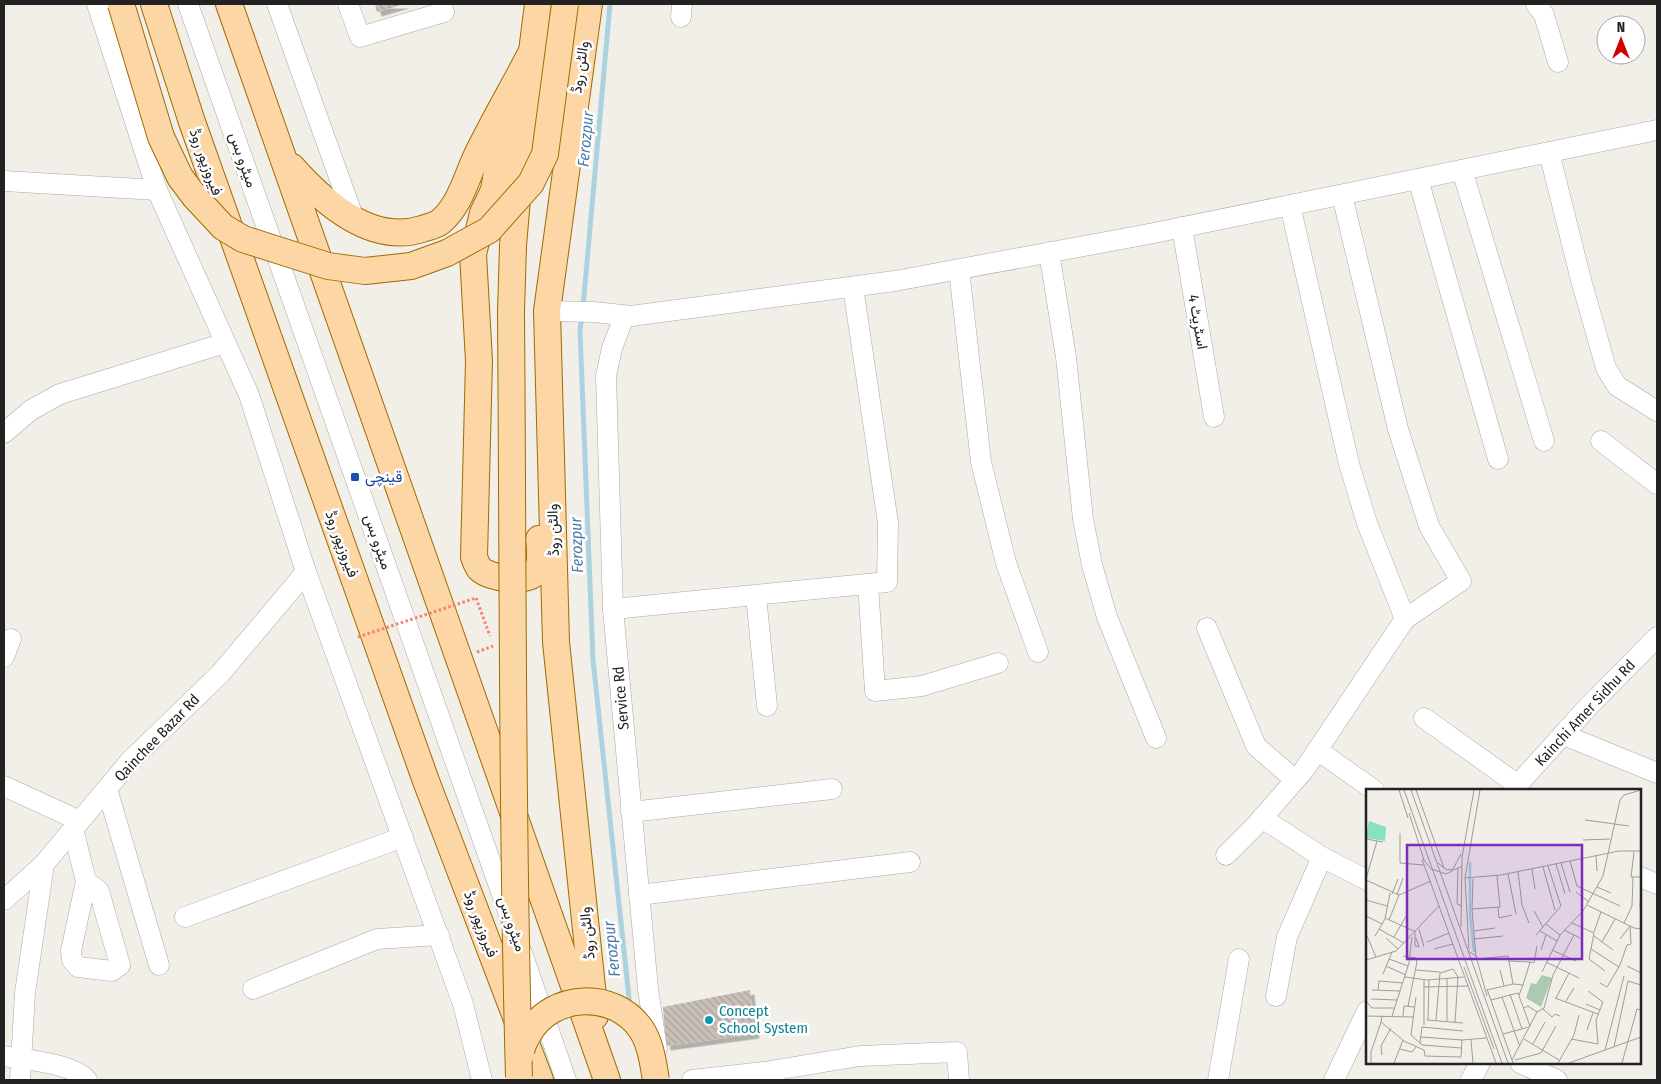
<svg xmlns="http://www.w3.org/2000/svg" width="1661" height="1084" viewBox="0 0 1661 1084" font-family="'Fira Sans Condensed',Vazirmatn,sans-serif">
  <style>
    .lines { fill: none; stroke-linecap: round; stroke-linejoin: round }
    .stream { stroke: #aad3df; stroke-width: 5 }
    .building { fill: url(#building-back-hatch); filter: url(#shadow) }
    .minor-casing { stroke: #a9a9a9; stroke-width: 21 }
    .major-casing { stroke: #a06b00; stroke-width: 28 }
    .path { stroke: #fa8072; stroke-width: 3; stroke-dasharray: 2.5 2.5; stroke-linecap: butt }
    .minor { stroke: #fff; stroke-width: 20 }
    .major { stroke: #fcd6a4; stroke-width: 26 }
    .major-bridge-casing { stroke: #a06b00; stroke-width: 28; stroke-linecap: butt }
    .path-bridge { stroke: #fa8072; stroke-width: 3; stroke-dasharray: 2.5 2.5; stroke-linecap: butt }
    .major-bridge { stroke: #fcd6a4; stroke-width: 26 }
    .transit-dot { fill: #1a4fb4; stroke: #fff; stroke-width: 2 }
    .culture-dot { fill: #0f9aa8; stroke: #fff; stroke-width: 2 }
    .labels { text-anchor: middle; stroke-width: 5; stroke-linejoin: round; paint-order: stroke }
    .street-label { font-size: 15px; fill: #222; stroke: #fff }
    .transit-label { font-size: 15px; fill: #164399; stroke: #fff; text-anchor: start }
    .culture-label { font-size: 15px; fill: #0d838f; stroke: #fff; text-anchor: start }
    .water-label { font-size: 16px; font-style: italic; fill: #4a7aab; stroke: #fff }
    .inset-river { fill: none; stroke: #aad3df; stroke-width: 2.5 }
    .inset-road { fill: none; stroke: #9f9d99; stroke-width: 1 }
    .view { fill: #7b2cbf; fill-opacity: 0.15; stroke: #7b2cbf; stroke-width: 2.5 }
    .inset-edge { fill: none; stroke: #222; stroke-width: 2.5 }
  </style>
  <defs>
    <pattern id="building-back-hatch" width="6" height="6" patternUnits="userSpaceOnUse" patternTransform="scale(1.25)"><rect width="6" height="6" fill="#c7bfb8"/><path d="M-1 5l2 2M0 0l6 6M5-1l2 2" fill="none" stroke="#aba49e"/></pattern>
    <filter id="shadow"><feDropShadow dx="4.5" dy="4.5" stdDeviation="0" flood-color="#0004"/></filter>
  </defs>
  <rect width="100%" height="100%" fill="#f2efe9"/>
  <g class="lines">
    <g class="stream">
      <path d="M583,307L610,4"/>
      <path d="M582,315L580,331L593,660L630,1007"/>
    </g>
  </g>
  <g class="building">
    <path d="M375,4H405L377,12Z"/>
    <path d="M750,990L755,1034L666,1046L663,1007Z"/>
  </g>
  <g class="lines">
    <g class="minor-casing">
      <g id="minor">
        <path d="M97,4L157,190L249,395L306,572L463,1004L482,1080"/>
        <path d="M188,4L511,920"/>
        <path d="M277,4L354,219"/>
        <path d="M348,4L360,37L444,12"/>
        <path d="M1536,4L1544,15L1558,62"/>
        <path d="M681,17L682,4"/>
        <path d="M1549,152L1581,280L1606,368L1617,386L1657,411"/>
        <path d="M1462,170L1544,441"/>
        <path d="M1418,179L1498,459"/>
        <path d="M4,181L157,190"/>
        <path d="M1290,205L1349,464L1367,523L1405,619"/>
        <path d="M1182,227L1214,417"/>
        <path d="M1049,252L1066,357L1083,519L1092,565L1107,617L1156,738"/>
        <path d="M959,270L981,462L1006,563L1038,652"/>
        <path d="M547,311L594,312L631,316L895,281L1154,233L1657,130"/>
        <path d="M624,317L612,348L606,376L613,609L648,989L657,1049"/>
        <path d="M4,433L31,410L60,394L225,343"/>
        <path d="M1601,441L1657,484"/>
        <path d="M868,584L875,691L922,686L998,663"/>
        <path d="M756,596L767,706"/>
        <path d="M613,609L887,582L888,523L853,287"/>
        <path d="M1207,628L1256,746L1295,780"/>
        <path d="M4,657L11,639"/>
        <path d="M1424,718L1518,785"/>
        <path d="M1564,735L1657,773"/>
        <path d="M1317,750L1374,790"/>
        <path d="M4,786L80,821"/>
        <path d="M107,789L159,965"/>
        <path d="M1513,790L1586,709L1657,637"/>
        <path d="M631,812L832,789"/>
        <path d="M1262,818L1322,857L1367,880"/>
        <path d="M73,829L86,881L71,951L72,960L78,967L112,971L120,965L99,891L86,881"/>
        <path d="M1226,855L1256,825L1304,770L1405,619L1461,581L1429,526L1398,429L1342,195"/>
        <path d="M1640,877L1657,884"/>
        <path d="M639,895L910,862"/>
        <path d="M4,900L44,864L130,761L220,674L306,572"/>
        <path d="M185,917L403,837"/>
        <path d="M521,950L566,1080"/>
        <path d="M253,989L377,939L439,935"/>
        <path d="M1276,996L1287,937L1322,857"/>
        <path d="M4,1056C26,1060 73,1063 87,1080"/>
        <path d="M1520,1063L1557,1080"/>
        <path d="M20,1080L25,993L44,864"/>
        <path d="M692,1080L764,1072L860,1056L957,1052L959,1080"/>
        <path d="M1218,1080L1239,959"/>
        <path d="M1334,1080L1367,1011"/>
        <path d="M1471,1080L1480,1063"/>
      </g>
    </g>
    <g class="major-casing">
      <g id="major">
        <path d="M154,4L192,122L426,781L540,1080"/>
        <path d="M229,4L607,1080"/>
        <path d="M589,4L547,311L556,642L595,1016"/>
        <path d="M504,104L500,155L494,190L483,213L473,254L479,361L474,557C475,560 477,565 479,568C489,579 530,585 537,570C542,561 540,548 539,539"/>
        <path d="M292,167C323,202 372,245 422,229C427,227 435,226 440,222C462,204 467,173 480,149C496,117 514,86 530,55"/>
        <path d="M513,246L524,115L538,4"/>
      </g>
    </g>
    <g class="path">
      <path d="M476,598L490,636"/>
      <path d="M477,652L493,646"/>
    </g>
    <use href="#minor" class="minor"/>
    <use href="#major" class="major"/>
    <g class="major-bridge-casing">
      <g id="major-bridge">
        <path d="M121,4L161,137L180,177L195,197L223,227L243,239L328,266L365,271L411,266L447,253L489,230L531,183L545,154L565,4"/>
        <path d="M513,246L511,312C513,567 512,822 519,1077"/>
        <path d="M521,1054C521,1046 525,1040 529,1033C552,993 614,990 641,1029C651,1044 653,1063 656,1080"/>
      </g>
    </g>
    <path class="path-bridge" d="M358,637L476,598"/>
    <use href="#major-bridge" class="major-bridge"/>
  </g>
  <rect class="transit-dot" x="350" y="472" width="10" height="10" rx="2.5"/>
  <circle class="culture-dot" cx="709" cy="1020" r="5"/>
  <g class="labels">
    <g class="street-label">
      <text transform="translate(580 67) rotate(-82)" y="5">والٹن روڈ</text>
      <text transform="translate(243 160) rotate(71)" y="5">میٹرو بس</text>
      <text transform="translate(206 162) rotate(70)" y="5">فیروزپور روڈ</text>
      <text transform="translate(1198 322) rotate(80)" y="5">اسٹریٹ 4</text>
      <text transform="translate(553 530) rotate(-92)" y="5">والٹن روڈ</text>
      <text transform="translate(378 542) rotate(71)" y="5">میٹرو بس</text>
      <text transform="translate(342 544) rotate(70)" y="5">فیروزپور روڈ</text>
      <text transform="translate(621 698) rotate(-95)" y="5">Service Rd</text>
      <text transform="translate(1585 713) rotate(-47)" y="5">Kainchi Amer Sidhu Rd</text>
      <text transform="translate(157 738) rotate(-46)" y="5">Qainchee Bazar Rd</text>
      <text transform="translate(481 924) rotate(69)" y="5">فیروزپور روڈ</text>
      <text transform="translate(512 924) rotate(71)" y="5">میٹرو بس</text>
      <text transform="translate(587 933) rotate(-96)" y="5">والٹن روڈ</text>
    </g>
    <g class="transit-label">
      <text x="365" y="482">قینچی</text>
    </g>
    <g class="culture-label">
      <text x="719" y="1016">Concept<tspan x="719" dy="17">School System</tspan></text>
    </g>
    <g class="water-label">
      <text transform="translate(585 139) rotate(-85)" y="6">Ferozpur</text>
      <text transform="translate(576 545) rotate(-92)" y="6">Ferozpur</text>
      <text transform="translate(611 949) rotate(-96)" y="6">Ferozpur</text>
    </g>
  </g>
  <g transform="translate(1366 789)">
    <rect width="275" height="275" fill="#f2efe9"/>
    <path d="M176,186L186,189L175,218L160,209L165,194L170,195Z" fill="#aacbaf"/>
    <path d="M3,32L20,38L19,52L0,49Z" fill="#88e0be"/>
    <path class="inset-river" d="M104,73V126L108,163"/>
    <path class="inset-road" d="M33,1L42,29M38,1L136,274M45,1L142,274M50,1L78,79M43,24L58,71L65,80L80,85L96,77M219,31L263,37M34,44V74L58,76M0,50L17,53M217,51L244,50M268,63L265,88H275M230,67L231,82M56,70L130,274M204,72L211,97L254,117M72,74L81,81L87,80L95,65M195,74L204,103M190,75L199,105M177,78L189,121M92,79L91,115L96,117M166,80L169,100M152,83L156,116L163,134M142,85L150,125M99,89L135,86L253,62H275M0,90L11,52M107,90L106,120L110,168M0,91L33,106L65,92M231,98L245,104M210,103L223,113M26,105L32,90M31,106L37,89M0,111L21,117M274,114L275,129M221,116L268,139L275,140M132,118L133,129L146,126M106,120L134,118L131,87M168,122L177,138M0,127L16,135M19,129L50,143M23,131L33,106M206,134L228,144L223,170L239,182M258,134L266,117L267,88M180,135L194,146M95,138L96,68L108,1M13,140L38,154M53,140L58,158M198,141L216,150M108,142L129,139M174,142L191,152M228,143L235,123M49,144V157L53,158L50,149M170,146L195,117L182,77M1,147L10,168M9,147L19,130L24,104M228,147L247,161M28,148L42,124M20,149L32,160M108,150L137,147M61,153L83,144M236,153L249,130M68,160L87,155M103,160L99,89L114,1M225,160L253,178M175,161L180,146M186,161L210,172M102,162L110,167L121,207M37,167L50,169L51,173L42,217M23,170L42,177M111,170L142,167L147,195M0,171L30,162L73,117M142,172L164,173L157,196M164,173L168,174L171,157M180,173L213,189M20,177L40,186M261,177L275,184M98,178L128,260M49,181L74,183M134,181L138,197M176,183L194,146L217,122L237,87L254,11L258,6L275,1M17,185L26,163M39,188L61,191L98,188M234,194L241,198L254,176L261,156L265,155L264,137L254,150M58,198L102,197M121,200L147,274M6,201L34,202M12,201L13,192L37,194M121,201L147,195L157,196L153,206M144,205L156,240M50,208L45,246L56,256L95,259M136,208L154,258M189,209L232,225M190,209L203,184M5,210L31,211M125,211L152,204L164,237M0,212L6,219H29M200,212L208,199M220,215L234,221M158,219L162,217L171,223M177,220L186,228L189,225L194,227M0,227L47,228M16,227L15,233L38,252L58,261L59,267L95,268L96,251M26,227L43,174L46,148M37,227L38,217L48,218M61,231L97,234M62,231L63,191M70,231L74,184L87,180L92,188L89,233M81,232V189M58,236V190M221,241L227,224M137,245L163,238M55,248L96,251L120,249M158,250L193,271M205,250L232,255L230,231L237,213L222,202M105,251L107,274M54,254L56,238L97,242M167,255L179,233M248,258L262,192L275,196M34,260L46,263L50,258M239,261L258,187M16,266L15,257L25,239M146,271L171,223L178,219L187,186L208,146M149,271L175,264L190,237M5,274V263L15,233M28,274L37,251M192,274L208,246L213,226M203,274L275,248M256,274L271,220L275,221"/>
    <path class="view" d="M41,56H216V170H41Z"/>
    <rect width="275" height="275" class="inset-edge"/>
  </g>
  <rect width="1661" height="1084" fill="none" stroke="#222222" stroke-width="10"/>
  <g transform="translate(1621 40)"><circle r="24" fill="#ffffff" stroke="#a7a7a7"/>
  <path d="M0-4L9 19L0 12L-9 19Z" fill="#d40000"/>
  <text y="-8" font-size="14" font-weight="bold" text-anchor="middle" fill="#222222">N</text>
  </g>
</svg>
